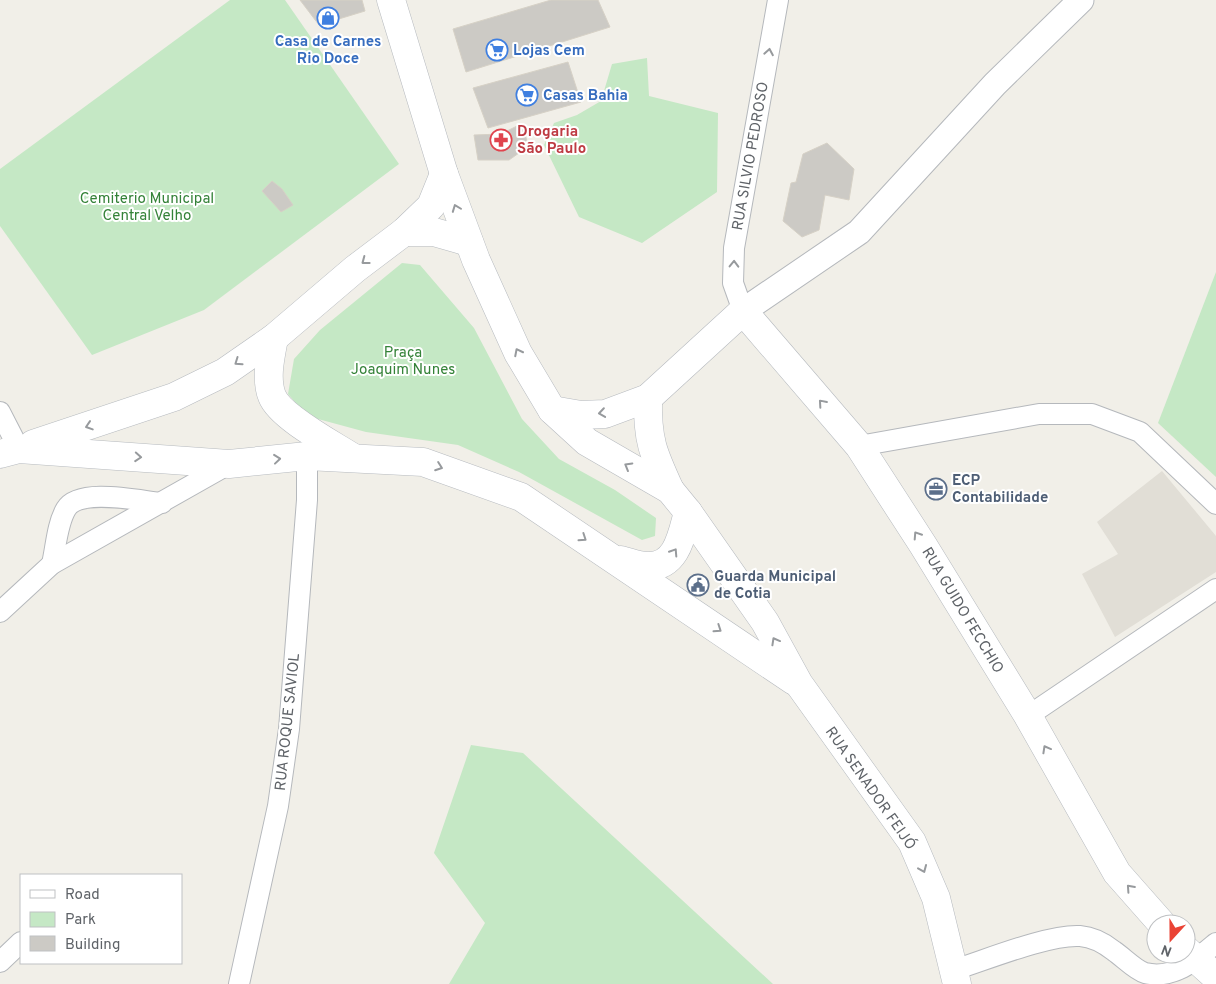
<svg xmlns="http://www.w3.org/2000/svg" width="1216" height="984" viewBox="0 0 1216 984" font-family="Overpass,sans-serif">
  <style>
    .education { fill: #e1ded6 }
    .green { fill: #c5e8c5 }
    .building { fill: #cccac5; stroke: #d6d1c6 }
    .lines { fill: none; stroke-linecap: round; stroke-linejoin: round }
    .minor-casing { stroke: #b5b8bc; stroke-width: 22 }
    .tertiary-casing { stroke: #b5b8bc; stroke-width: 27 }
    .secondary-casing { stroke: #b6babf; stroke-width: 29 }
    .minor { stroke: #fff; stroke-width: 20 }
    .tertiary { stroke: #fff; stroke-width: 25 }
    .secondary { stroke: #fff; stroke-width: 28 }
    .oneway { stroke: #979a9d }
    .labels { text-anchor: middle; stroke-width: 4; stroke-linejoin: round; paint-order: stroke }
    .shop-label { font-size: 15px; font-weight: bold; fill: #366cbe; stroke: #fff; text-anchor: start }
    .health-label { font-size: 15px; font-weight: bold; fill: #be3a42; stroke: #fff; text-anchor: start }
    .street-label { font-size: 15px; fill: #5f6368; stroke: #fff }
    .park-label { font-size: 15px; fill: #348238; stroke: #fff }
    .service-label { font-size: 15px; font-weight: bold; fill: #4e5e75; stroke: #fff; text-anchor: start }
  </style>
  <rect width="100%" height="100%" fill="#f1efe8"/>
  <path class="education" d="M1162,471L1216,536V572L1115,637L1082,574L1118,554L1097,522Z"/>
  <g class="green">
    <path d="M230,0H285L399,164L204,310L92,355L0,226V169Z"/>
    <path d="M647,58L649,96L718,113L717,192L642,243L579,217L544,145L554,123L577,115L601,101L612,64Z"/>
    <path d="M402,263L420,265L474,328L522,419L559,459L615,490L656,518L655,536L642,540L519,472L458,445L366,432L307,416L288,394L294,359L320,330Z"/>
    <path d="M1216,272V477L1158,423Z"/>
    <path d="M471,745L523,753L773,984H449L485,923L434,853Z"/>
  </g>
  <g class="building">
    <path d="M300,0H362L365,11L319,25Z"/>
    <path d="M551,0H598L610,27L466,72L453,29Z"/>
    <path d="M568,62L581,102L488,128L473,88Z"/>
    <path d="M521,124L529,146L509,160H478L474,135L501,134Z"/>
    <path d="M827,143L854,169L849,200L825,195L819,230L802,237L783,221L791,183L796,182L803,154Z"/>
    <path d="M272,181L282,189L293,205L281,212L262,191Z"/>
  </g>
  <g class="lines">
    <g class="minor-casing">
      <g id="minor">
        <path d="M743,311L733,283L734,248L778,0"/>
        <path d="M0,412L19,449"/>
        <path d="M859,446L1039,414H1092L1140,432L1216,504"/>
        <path d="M52,564C56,547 57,524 66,509C79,487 140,501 162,503"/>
        <path d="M0,612L52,564L229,464"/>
        <path d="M1028,716L1216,589"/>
        <path d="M0,962L21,942"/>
        <path d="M954,970C986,960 1049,934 1080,936C1093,937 1104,943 1114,951C1123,957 1135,970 1145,973C1174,980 1196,960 1216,943"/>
        <path d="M239,984L278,806L289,729L307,500V456"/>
      </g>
    </g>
    <g class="tertiary-casing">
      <path id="tertiary" d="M743,311L859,232L995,84L1081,0"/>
    </g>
    <g class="secondary-casing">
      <g id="secondary">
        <path d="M391,0L444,174L476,260L518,353L552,410L587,442L670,490L688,512L765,622L799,684L912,842L936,898L957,984"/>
        <path d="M404,232H434L469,242"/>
        <path d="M274,338C271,355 265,378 272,396C280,417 332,444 352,457"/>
        <path d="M648,398C647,440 653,453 670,490"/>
        <path d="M552,410L581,415L605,414L648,398L743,311L859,446L923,545L1028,716L1117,873L1162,924"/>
        <path d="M33,444L174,397L225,372L274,338L355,269L404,232L431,206L444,174"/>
        <path d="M0,454L19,449L229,464L307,456L423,462L521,497L794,681"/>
        <path d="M621,560C629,562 639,566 647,566C677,568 682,534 688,512"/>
        <path d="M1186,950L1216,977"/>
      </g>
    </g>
    <use href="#minor" class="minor"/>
    <use href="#tertiary" class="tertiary"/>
    <use href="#secondary" class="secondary"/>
  </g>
  <defs><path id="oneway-chevron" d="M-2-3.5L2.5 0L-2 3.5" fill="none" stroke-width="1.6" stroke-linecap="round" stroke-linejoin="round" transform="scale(1.25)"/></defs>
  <g class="oneway">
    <use href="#oneway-chevron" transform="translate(769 52) rotate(-80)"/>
    <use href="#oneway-chevron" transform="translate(456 208) rotate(-111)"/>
    <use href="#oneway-chevron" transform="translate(365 261) rotate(143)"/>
    <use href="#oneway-chevron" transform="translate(734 264) rotate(-89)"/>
    <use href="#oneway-chevron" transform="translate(518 352) rotate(-117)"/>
    <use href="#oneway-chevron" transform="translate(238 362) rotate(145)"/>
    <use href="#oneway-chevron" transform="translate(822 403) rotate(-131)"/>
    <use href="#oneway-chevron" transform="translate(602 413) rotate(172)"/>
    <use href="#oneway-chevron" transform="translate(89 426) rotate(162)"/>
    <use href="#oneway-chevron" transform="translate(138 457) rotate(4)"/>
    <use href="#oneway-chevron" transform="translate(277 459) rotate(-6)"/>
    <use href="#oneway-chevron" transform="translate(628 466) rotate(-150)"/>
    <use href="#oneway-chevron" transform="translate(439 467) rotate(20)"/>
    <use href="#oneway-chevron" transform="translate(917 535) rotate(-123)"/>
    <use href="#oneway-chevron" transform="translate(583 538) rotate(34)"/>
    <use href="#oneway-chevron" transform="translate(674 552) rotate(-57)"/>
    <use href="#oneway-chevron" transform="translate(718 629) rotate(34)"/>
    <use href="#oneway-chevron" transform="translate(775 641) rotate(-119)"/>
    <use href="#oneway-chevron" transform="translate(1046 749) rotate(-119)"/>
    <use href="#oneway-chevron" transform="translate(923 869) rotate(67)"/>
    <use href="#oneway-chevron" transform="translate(1130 888) rotate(-132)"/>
  </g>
  <defs>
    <g id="shop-ring" transform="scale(1.125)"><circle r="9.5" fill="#fff" stroke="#3f7fe0" stroke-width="1.5"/><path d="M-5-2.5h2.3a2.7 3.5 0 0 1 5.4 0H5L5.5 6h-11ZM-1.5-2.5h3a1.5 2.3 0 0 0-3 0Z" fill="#3f7fe0"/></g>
    <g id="supermarket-ring" transform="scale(1.125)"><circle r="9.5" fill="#fff" stroke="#3f7fe0" stroke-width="1.5"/><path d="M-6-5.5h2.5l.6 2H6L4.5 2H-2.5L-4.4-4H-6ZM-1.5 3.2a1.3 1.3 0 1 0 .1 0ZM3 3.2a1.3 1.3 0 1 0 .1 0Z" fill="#3f7fe0"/></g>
    <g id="pharmacy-ring" transform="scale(1.125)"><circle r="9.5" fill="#fff" stroke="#e0444e" stroke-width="1.5"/><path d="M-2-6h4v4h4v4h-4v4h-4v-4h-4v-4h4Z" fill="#e0444e"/></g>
    <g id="office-ring" transform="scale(1.125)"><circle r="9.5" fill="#fff" stroke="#5c6f8a" stroke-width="1.5"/><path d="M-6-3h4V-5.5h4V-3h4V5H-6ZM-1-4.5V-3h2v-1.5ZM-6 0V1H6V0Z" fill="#5c6f8a"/></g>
    <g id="civic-ring" transform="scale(1.125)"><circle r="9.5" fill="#fff" stroke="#5c6f8a" stroke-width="1.5"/><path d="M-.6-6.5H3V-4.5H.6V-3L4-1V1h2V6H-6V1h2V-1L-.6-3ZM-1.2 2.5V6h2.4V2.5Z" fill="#5c6f8a"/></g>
  </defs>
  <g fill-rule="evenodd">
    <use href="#shop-ring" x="328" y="18"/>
    <use href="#supermarket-ring" x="497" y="50"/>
    <use href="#supermarket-ring" x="527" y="95"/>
    <use href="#pharmacy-ring" x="501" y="140"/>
    <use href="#office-ring" x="936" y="489"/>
    <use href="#civic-ring" x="698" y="585"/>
  </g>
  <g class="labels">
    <g class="shop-label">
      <text x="328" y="46" text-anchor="middle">Casa de Carnes<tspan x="328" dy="17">Rio Doce</tspan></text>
      <text x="513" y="55">Lojas Cem</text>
      <text x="543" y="100">Casas Bahia</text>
    </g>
    <g class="health-label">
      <text x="517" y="136">Drogaria<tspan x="517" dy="17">São Paulo</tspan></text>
    </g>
    <g class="street-label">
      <text transform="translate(750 156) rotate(-80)" y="5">RUA SILVIO PEDROSO</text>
      <text transform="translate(963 610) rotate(59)" y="5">RUA GUIDO FECCHIO</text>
      <text transform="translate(287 722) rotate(-84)" y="5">RUA ROQUE SAVIOL</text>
      <text transform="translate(871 788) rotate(55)" y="5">RUA SENADOR FEIJÓ</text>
    </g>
    <g class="park-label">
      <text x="147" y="203">Cemiterio Municipal<tspan x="147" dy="17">Central Velho</tspan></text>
      <text x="403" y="357">Praça<tspan x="403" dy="17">Joaquim Nunes</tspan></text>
    </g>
    <g class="service-label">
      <text x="952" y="485">ECP<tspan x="952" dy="17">Contabilidade</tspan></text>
      <text x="714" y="581">Guarda Municipal<tspan x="714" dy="17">de Cotia</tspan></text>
    </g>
  </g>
  <rect x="20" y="874" width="162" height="90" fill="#ffffff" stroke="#bfc1c3"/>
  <rect x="30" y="890" width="25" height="8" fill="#ffffff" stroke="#bfc1c3"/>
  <text x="65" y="899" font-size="15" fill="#5f6368">Road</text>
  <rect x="30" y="912" width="25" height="15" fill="#c5e8c5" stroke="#bfc1c3"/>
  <text x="65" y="924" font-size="15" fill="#5f6368">Park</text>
  <rect x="30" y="936" width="25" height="15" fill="#cccac5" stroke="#bfc1c3"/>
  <text x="65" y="949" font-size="15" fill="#5f6368">Building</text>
  <g transform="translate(1171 939) rotate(201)"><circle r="24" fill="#ffffff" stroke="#bfc1c3"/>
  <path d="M0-4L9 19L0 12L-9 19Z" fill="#ea4335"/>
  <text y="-8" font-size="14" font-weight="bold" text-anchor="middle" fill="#5f6368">N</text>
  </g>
</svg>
